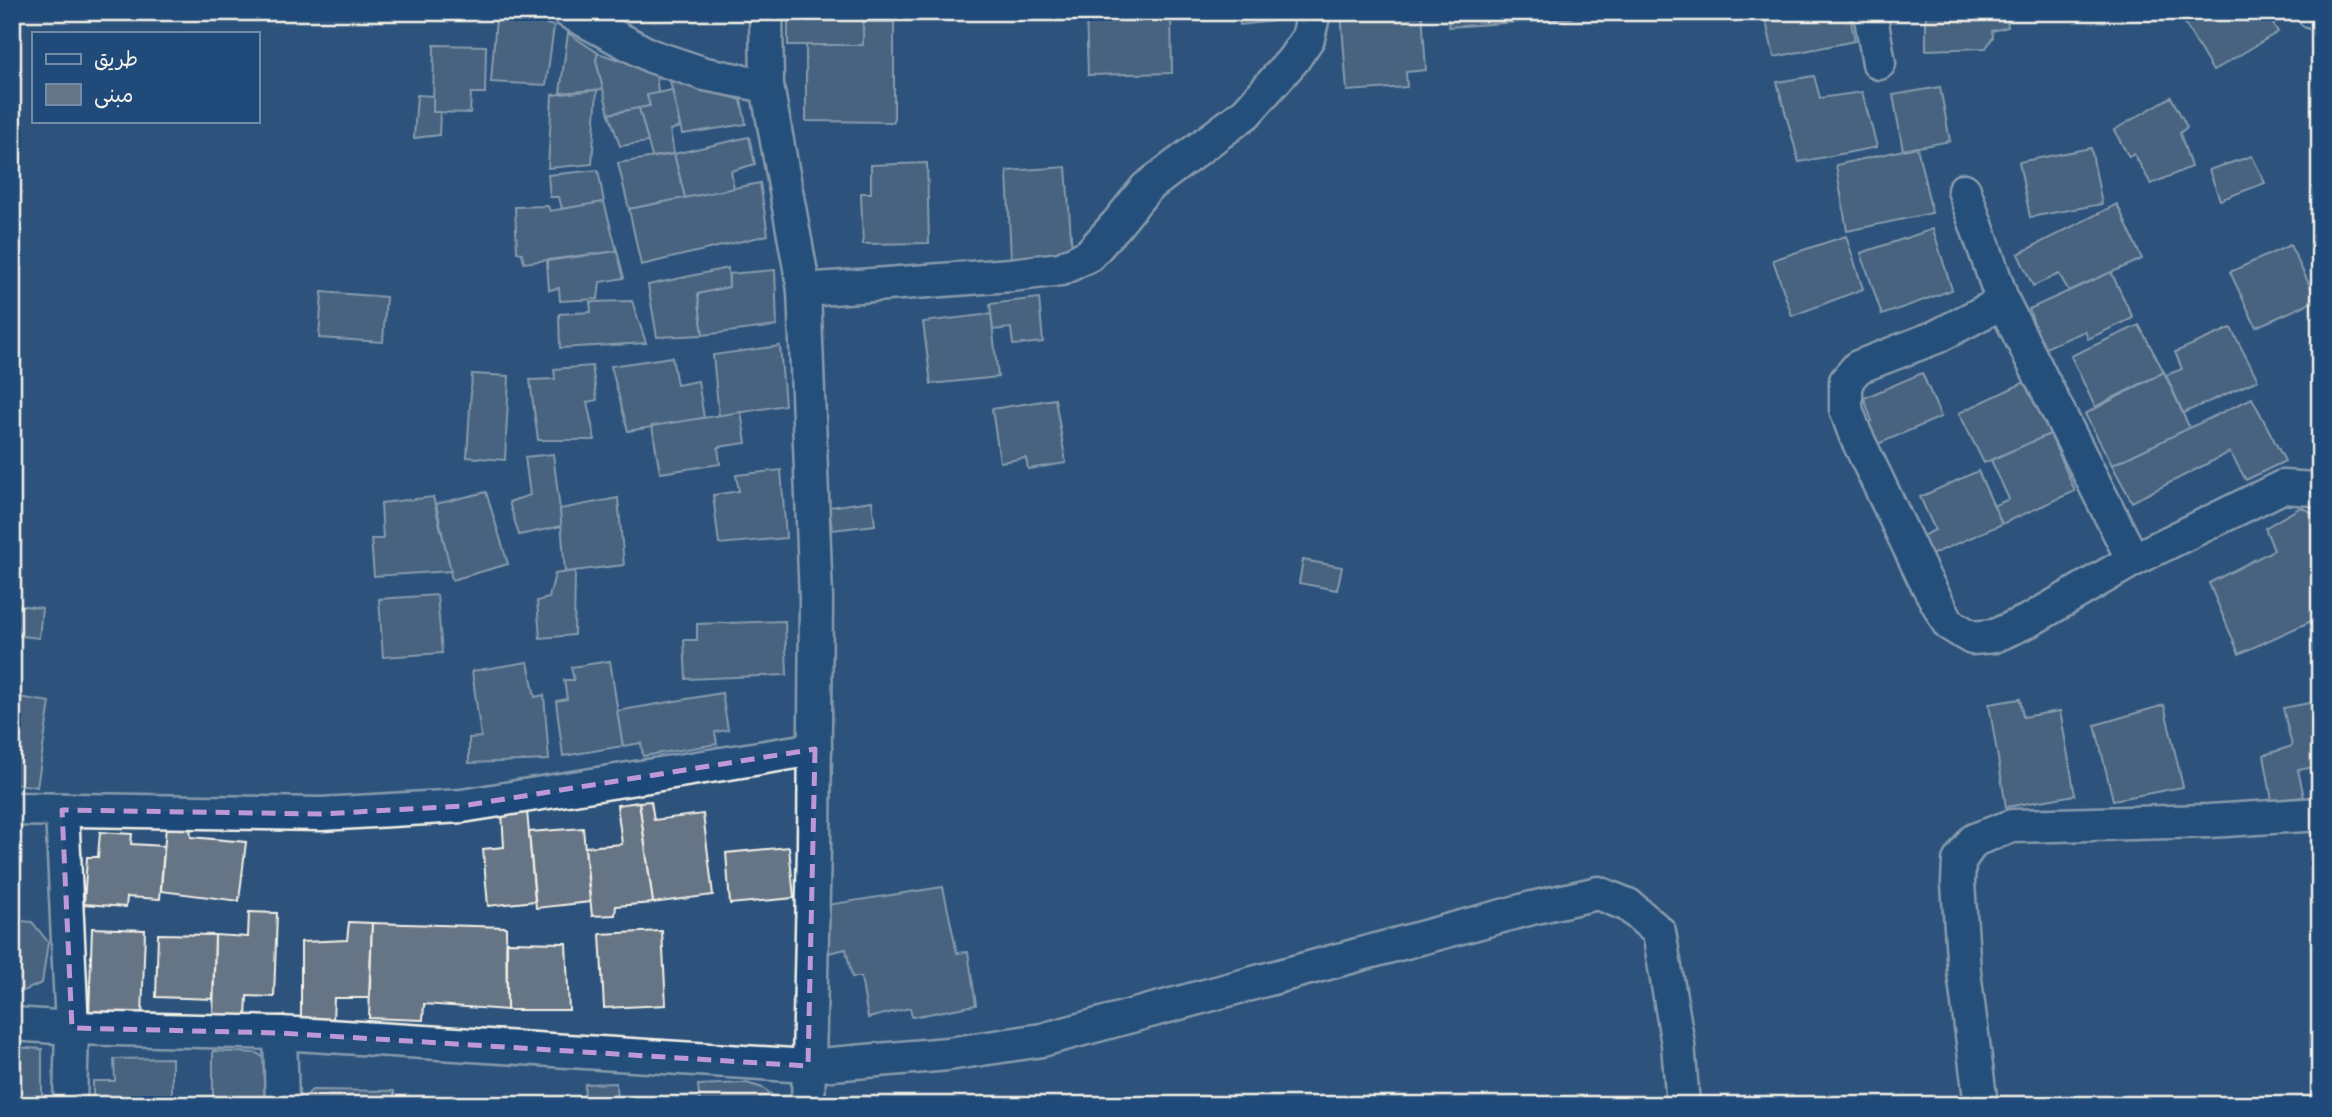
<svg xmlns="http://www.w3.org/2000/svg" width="2332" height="1117" viewBox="0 0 2332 1117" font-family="'Patrick Hand','Playpen Sans Arabic',sans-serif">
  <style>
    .building { fill: #667586; stroke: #f4f1e8; stroke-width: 2 }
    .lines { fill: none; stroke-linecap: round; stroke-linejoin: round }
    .minor-casing { stroke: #f4f1e8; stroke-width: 37 }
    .minor { stroke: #1f4a7a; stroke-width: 32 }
    .marked { fill: none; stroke: #be98d6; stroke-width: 5; stroke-dasharray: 14 9; stroke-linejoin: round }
  </style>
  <rect width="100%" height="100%" fill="#2d537c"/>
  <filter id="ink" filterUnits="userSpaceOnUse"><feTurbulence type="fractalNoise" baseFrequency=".0143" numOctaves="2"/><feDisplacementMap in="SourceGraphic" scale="14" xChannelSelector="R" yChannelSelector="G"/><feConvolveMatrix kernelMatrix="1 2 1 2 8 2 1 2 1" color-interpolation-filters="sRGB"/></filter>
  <g filter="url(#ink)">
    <g class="building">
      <rect x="788" y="12" width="75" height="33"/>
      <path d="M1086,12H1171L1172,73L1088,75Z"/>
      <path d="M1238,12H1298L1299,18L1240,25Z"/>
      <path d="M1341,12H1422L1426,70L1406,72L1407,87L1347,91Z"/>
      <path d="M1447,12H1570L1571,18L1449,27Z"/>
      <path d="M1764,12H1849L1855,41L1774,57Z"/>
      <path d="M1926,12H2006L2008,27L1992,31L1993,37L1986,48L1926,50Z"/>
      <path d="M2178,12H2244L2248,19L2260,12H2266L2278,32L2213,71Z"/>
      <path d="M496,18L530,19L554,26L546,85L491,82Z"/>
      <path d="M863,22H894V122L806,121V45H863Z"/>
      <path d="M568,33L598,53L596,60L603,89L560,93Z"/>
      <path d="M434,45L486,46L485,93H471L470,113L433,112Z"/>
      <path d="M598,53L656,72L658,93L647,95L650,106L609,114L596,60Z"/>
      <path d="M669,76L741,100L746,124L682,134Z"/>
      <path d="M1814,76L1820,98L1862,92L1877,147L1799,162L1777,82Z"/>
      <path d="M1940,87L1950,141L1903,150L1893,95Z"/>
      <path d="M597,90L592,164L548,168L552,95Z"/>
      <path d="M672,90L680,127L670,130L674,154L652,157L639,108L650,106L647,95Z"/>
      <path d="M417,95L433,96V112H440L439,135L414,138Z"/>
      <path d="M2171,97L2187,127L2180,133L2191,167L2151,184L2134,154L2129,157L2114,130Z"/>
      <path d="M2320,104V127L2311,109Z"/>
      <path d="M639,108L648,142L620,146L609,114Z"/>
      <path d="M749,137L755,164L731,171L734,189L685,198L674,154Z"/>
      <path d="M1917,147L1932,213L1847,231L1836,165Z"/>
      <path d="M2091,148L2102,204L2030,217L2019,162Z"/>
      <path d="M674,154L685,198L629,209L618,163Z"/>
      <path d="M2252,156L2265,183L2220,200L2209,170Z"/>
      <path d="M927,163L929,243L863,244L861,193H871V165Z"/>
      <path d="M1066,167L1072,252L1011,259L1007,171Z"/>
      <path d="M598,170L604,202L562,209L559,197H550L548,175Z"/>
      <path d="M760,183L768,235L641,265L629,209Z"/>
      <path d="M604,202L617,251L524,263L522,253L517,252L515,207L548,206L550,211Z"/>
      <path d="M2117,204L2142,259L2069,291L2059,274L2033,286L2018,254Z"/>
      <path d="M1933,229L1952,290L1882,315L1861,253Z"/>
      <path d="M1846,236L1863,289L1792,316L1773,260Z"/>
      <path d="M2290,245L2317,300L2256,327L2230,272Z"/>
      <path d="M617,251L624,278L600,282L598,299L560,301L559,288L549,290L547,261Z"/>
      <path d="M728,268L729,287L698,294L703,335L657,337L648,285Z"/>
      <path d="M775,270L777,326L703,335L698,294L729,287V274Z"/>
      <path d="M2111,272L2133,318L2088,339L2085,331L2043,349L2029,309Z"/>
      <path d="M322,292L386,297L383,342L319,338Z"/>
      <path d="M1039,298L1043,342L1013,345L1011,328L993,330L990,304Z"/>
      <path d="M632,301L646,343L560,348L559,314L591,312L590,302Z"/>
      <path d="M991,314L998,377L931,384L923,322Z"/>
      <path d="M2139,325L2164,372L2095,407L2071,356Z"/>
      <path d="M2231,328L2258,380L2183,413L2166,375L2182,369L2175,352Z"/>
      <path d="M780,346L785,405L719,416L713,355Z"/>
      <path d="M672,357L677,385L698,381L704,418L628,431L611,366Z"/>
      <path d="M592,366L597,400L587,402L595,440H538L530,380L555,379L554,369Z"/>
      <path d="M2164,372L2190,429L2112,465L2085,414Z"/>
      <path d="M1922,373L1941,417L1878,444L1868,424L1872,421L1864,398Z"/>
      <path d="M472,374L509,376L505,460L467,457Z"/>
      <path d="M2025,382L2050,434L1984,463L1959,413Z"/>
      <path d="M2252,398L2285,461L2246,480L2230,452L2132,502L2112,465Z"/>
      <path d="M1055,399L1066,463L1028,469L1026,458L1000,462L992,409Z"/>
      <path d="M741,412L746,443L718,447L720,464L660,473L652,426Z"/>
      <path d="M2050,434L2075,491L2002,524L1993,506L2009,499L1991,460Z"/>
      <path d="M553,454L562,526L519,535L509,502L530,495L525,457Z"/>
      <path d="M781,470L786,538L719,544L713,495L739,491L736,475Z"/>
      <path d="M1978,471L2002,524L1931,555L1922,536L1935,530L1920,497Z"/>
      <path d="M486,492L508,564L452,580L436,504Z"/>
      <path d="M433,497L451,571L374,576L371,539H383L381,503Z"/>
      <path d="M618,498L624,565L565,572L560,509Z"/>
      <path d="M872,501L875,525L832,530L829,507Z"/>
      <path d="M2301,507L2313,513L2320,538V617L2239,654L2209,583L2274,550L2265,528Z"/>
      <path d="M1303,560L1342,567L1337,590L1299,583Z"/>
      <path d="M575,571L574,635L540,638L537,601L549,598L555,574Z"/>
      <path d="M437,595L442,653L383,657L379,599Z"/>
      <path d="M15,605L42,608L39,638L12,635Z"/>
      <path d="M785,621L787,675L686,679L684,640H697V624Z"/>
      <path d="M610,661L623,746L563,756L556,701L567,699L564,680H574L571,667Z"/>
      <path d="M528,662L535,697L544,695L549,760L469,763V738L481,737L472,671Z"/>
      <path d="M722,693L728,730L715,732L717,744L643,756L641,743L623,746L617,711Z"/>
      <path d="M12,696L50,702L37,787L12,783Z"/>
      <path d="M2020,699L2023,717L2060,711L2075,795L2006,807L1989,704Z"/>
      <path d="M2320,701V766L2298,770L2304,797L2272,801L2264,755L2292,746L2283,708Z"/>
      <path d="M2164,705L2183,787L2113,800L2095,725Z"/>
      <path d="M651,801L654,820L703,814L713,895L653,903L639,802Z"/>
      <path d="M639,802L653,903L616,906L615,915L592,916L585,847L622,844L617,805Z"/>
      <path d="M527,811L535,901L488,906L483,849L504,847L502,812Z"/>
      <path d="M166,826L190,827L191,837L246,842L239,901L161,891Z"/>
      <path d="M583,828L590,902L536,908L529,832Z"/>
      <path d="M100,832L132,834L131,844L164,846L160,899L127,897L126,907L84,904L87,857H98Z"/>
      <path d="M789,847L794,898L730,904L726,853Z"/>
      <path d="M943,887L957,953L968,952L976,1005L912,1017L910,1008L868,1018L861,977H852L846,949L828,953L827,905Z"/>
      <path d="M249,912L277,913L274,997L247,996L246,1019H213L215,935L248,937Z"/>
      <path d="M12,920L32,922L48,942L42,983L21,992L12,991Z"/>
      <path d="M349,922L372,923L369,998H334L333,1020H301V942L347,940Z"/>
      <path d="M372,923L506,927L507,1010L424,1004L423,1020L369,1018Z"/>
      <path d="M92,928L145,930L142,1017L89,1015Z"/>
      <path d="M662,931L666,1005L604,1008L600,934Z"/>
      <path d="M158,934L215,935L213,999L156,997Z"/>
      <path d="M507,942L566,943L569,1010H507Z"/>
      <path d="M12,1047L42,1049V1105H12Z"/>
      <path d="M213,1051L257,1053L266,1060V1105H213Z"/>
      <path d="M172,1058V1105H93V1081H115L114,1059Z"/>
      <path d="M616,1083L617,1105H584L585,1084Z"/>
      <path d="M746,1083L763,1088L777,1099L779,1105H700L698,1085Z"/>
      <path d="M312,1090L394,1091V1105H297Z"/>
      <path d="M394,1100L453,1102V1105H394Z"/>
    </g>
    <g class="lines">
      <g class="minor-casing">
        <g id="minor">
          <path d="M569,12L651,56L705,74L767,86"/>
          <path d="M766,12L767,86L804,290L816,599L814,847L808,1105"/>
          <path d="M1870,12L1879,63"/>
          <path d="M2313,12L2320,15"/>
          <path d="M1964,190L2003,302L1936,337L1858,367L1846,381V409L1855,434L1924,578L1949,624L1972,638L1994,636L2030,620L2133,560L2282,487L2316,489L2320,492"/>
          <path d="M804,290L1011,275L1061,269L1089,255L1117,224L1146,188L1246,113L1293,60L1308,38L1314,12"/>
          <path d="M2003,302L2133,560"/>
          <path d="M12,809L321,814L462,806L815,749"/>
          <path d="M62,810L72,1028L70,1105"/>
          <path d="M12,1024L72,1028L280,1033L808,1066L948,1054L1042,1040L1532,908L1598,893L1628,905L1659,932L1678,1044L1683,1105"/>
          <path d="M280,1033L282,1105"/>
          <path d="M1981,1105L1964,972L1958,883L1959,861L1974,840L2012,826L2209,821L2320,814"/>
        </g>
      </g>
      <use href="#minor" class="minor"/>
    </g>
  </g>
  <path d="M0 0H2332V1117H0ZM815,749L808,1066L280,1033L72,1028L62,810L321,814L462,806Z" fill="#2d537c" fill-opacity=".55" fill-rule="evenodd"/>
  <path class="marked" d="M815,749L808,1066L280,1033L72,1028L62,810L321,814L462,806Z"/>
  <rect width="2332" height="1117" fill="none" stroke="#1f4a7a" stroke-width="42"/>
  <rect x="21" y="21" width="2290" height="1075" fill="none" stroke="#f4f1e8" stroke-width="2.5" filter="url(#ink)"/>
  <rect x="32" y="32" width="228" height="91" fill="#1f4a7a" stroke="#748da6" stroke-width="2"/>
  <rect x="46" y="54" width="35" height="10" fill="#1f4a7a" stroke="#748da6" stroke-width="2"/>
  <text x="94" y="66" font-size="21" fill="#f4f1e8">طريق</text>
  <rect x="46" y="84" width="35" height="21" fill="#667586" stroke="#748da6" stroke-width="2"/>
  <text x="94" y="102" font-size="21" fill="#f4f1e8">مبنى</text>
</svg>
